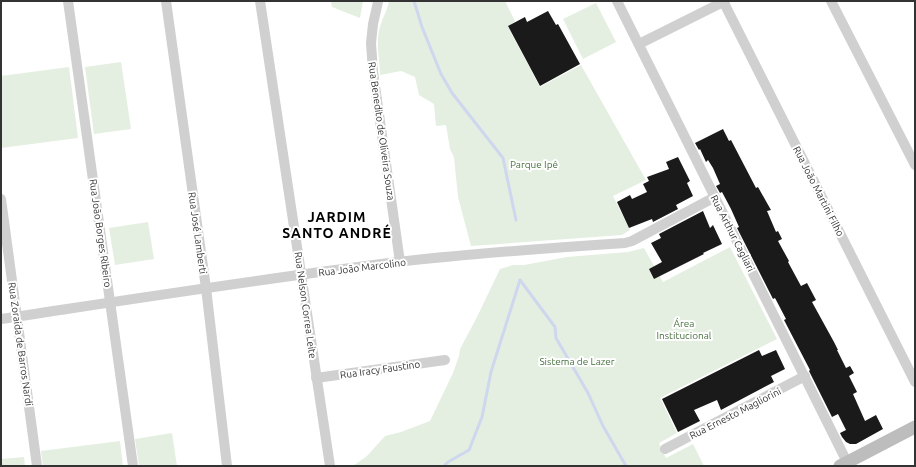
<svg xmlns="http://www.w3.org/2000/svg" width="916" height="467" viewBox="0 0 916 467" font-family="Ubuntu,sans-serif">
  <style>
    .green { fill: #e4efe1 }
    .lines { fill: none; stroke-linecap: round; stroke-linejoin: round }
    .stream { stroke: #ced7ee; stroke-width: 3 }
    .building { fill: #1a1a1a }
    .street { stroke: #d0d0d0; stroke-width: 10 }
    .secondary { stroke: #bdbdbd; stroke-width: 13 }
    .labels { text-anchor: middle; stroke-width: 4; stroke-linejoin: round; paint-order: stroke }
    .street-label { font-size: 10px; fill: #333; stroke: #fff }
    .park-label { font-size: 10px; fill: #46703e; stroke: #fff }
    .district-label { font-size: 14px; font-weight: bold; letter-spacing: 1px; fill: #000; stroke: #fff }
  </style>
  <rect width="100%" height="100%" fill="#fff"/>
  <g class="green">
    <path d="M331,1H363L360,18L332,7Z"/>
    <path d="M389,1H505L515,21L508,27L540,87L581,65L646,180L613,196L630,230L622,235L471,246L458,197L454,157L450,149L446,125L436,126L434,104L419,95L415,77L401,71L380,75C380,62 376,43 379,31C381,20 387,12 389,1Z"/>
    <path d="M596,3L616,42L583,59L563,19Z"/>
    <path d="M121,62L131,129L94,134L85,67Z"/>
    <path d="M69,67L78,138L1,148V76Z"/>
    <path d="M148,222L154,259L115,265L109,228Z"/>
    <path d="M730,247L777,339L660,398L677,433L659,443L666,458L693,444L704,466H353L367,456L385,436L401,432L430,421L453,373L459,356L460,349L476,319L500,269L513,265H524L567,257L628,252L644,248L663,282Z"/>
    <path d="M172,433L177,466H139L135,439Z"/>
    <path d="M120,441L123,466H43L41,451Z"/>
    <path d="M24,457L25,466H1V459Z"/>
  </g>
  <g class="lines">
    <g class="stream">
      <path d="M414,1L422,27L441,74L452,93L503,158L516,220"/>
      <path d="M520,280L555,327L556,338L588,393L603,426L626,466"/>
      <path d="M444,466L448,462L469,450L482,417L491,372L520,280"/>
    </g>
  </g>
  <g class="building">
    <path d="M548,11L556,25L558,24L580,64L540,86L508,26L525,17L527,22Z"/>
    <path d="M723,129L729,141L731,140L756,188L758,187L767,203L771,210L767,211L776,232L778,231L782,239L778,241L789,261L788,262L801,286L807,283L816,300L812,302L834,342L838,350H837L846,368L850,366L854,373L849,376L857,392L853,394L865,421L876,415L883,429L856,444H850L846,442L842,437L840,433L846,430L838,414L832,417L809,371L810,370L784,320L786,319L775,298L773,299L737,228L739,227L731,209L722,192L720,193L716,186L720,184L713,168L708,160L706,162L700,149L699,150L695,143Z"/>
    <path d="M678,157L690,181L687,183L693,196L676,205L678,209L653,222L652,219L629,228L617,202L630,195L632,199L647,192L643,184L649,181L647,177L669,169L666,162Z"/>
    <path d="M703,211L710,228L713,225L722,244L703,253L704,254L654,279L649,269L662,262L651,243L661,238L659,234Z"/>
    <path d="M759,350L762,356L776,350L785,369L771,376L774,382L721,410L717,400L694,410L700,421L678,432L662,399Z"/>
  </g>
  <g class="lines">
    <g class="street">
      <path d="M68,1L133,466"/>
      <path d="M166,1L206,288L227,466"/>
      <path d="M260,1L330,466"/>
      <path d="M617,1L849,466"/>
      <path d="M723,1L915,382"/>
      <path d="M831,1L915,165"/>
      <path d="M378,2L373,24L371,43L373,72L400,262"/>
      <path d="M639,44L725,1"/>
      <path d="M1,199L37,466"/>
      <path d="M1,319C133,299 265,278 398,262C474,253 549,248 625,243L632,241L715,197"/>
      <path d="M316,378L445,360"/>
      <path d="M665,449L805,376"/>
    </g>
    <path class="secondary" d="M840,466L915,427"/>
  </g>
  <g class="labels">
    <g class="street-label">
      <text transform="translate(382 131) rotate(82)" y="4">Rua Benedito de Oliveira Souza</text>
      <text transform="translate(819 191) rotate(63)" y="4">Rua João Martini Filho</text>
      <text transform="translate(101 233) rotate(82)" y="4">Rua João Borges Ribeiro</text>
      <text transform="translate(198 233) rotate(82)" y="4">Rua José Lamberti</text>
      <text transform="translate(733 233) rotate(63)" y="4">Rua Arthur Cagliari</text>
      <text transform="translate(362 267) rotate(-7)" y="4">Rua João Marcolino</text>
      <text transform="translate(306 305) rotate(82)" y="4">Rua Nelson Correa Leite</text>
      <text transform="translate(21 344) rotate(82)" y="4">Rua Zoraida de Barros Nardi</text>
      <text transform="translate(380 369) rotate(-8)" y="4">Rua Iracy Faustino</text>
      <text transform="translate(735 413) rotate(-27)" y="4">Rua Ernesto Magliorini</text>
    </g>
    <g class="park-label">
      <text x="534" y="168">Parque Ipê</text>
      <text x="684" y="327">Área<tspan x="684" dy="12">Institucional</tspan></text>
      <text x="577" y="365">Sistema de Lazer</text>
    </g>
    <g class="district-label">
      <text x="337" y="222">JARDIM<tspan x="337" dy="16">SANTO ANDRÉ</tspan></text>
    </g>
  </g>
  <rect width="916" height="467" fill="none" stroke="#333333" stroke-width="4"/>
</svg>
